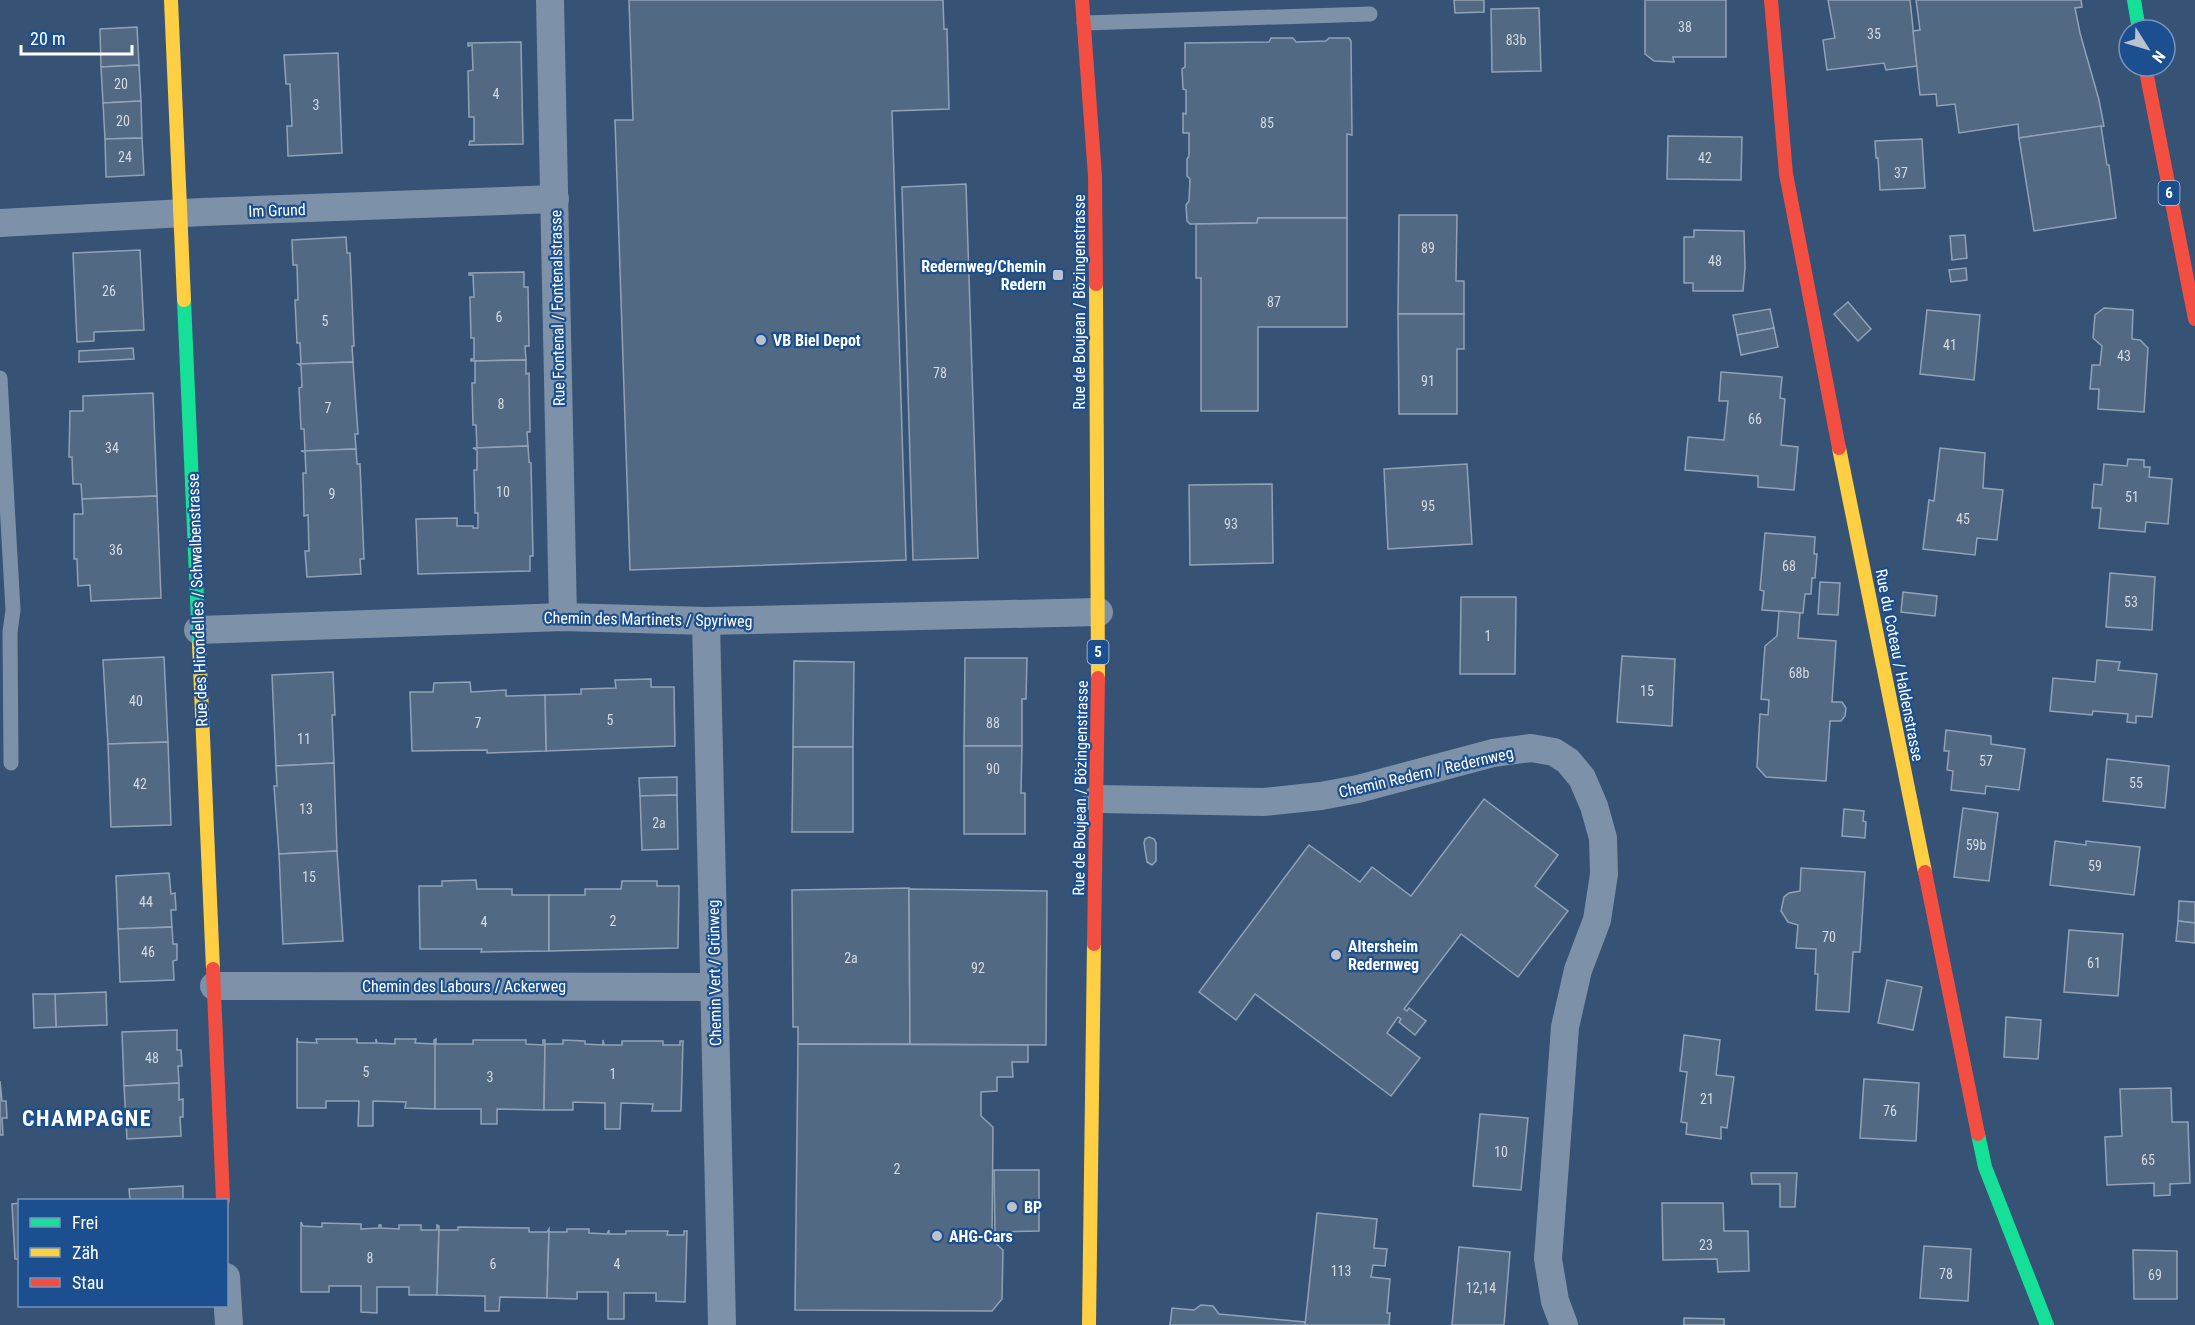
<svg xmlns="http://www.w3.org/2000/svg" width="2195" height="1325" viewBox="0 0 2195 1325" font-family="'Roboto Condensed',sans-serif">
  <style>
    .building { fill: #526984; stroke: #92a2b6; stroke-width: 1.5 }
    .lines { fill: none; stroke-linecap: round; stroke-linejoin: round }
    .lane { stroke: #7d92a8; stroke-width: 15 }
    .street { stroke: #7d92a8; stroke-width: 28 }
    .fast { stroke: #16e098; stroke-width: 14 }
    .slow { stroke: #ffcf43; stroke-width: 14 }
    .jam { stroke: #f24e42; stroke-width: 14 }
    .poi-dot { fill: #b9c2ce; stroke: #1b4f8f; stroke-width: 2 }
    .labels { text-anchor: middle; stroke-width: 4.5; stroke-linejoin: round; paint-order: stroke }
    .number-label { font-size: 14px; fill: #d4dae0 }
    .shield { fill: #1b4f8f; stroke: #bbcadd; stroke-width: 1.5 }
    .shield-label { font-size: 15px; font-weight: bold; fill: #fff }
    .street-label { font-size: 16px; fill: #fff; stroke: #1b4f8f }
    .poi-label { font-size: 16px; font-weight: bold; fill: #fff; stroke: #1b4f8f; text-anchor: start }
    .district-label { font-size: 22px; font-weight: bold; letter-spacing: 1.5px; fill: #fff; stroke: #1b4f8f }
  </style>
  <rect width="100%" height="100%" fill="#365274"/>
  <g class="building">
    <path d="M629,0H943L944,29H947L949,109L892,111L906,560L630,570L615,120H633Z"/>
    <path d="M1454,0H1484V12L1455,13Z"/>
    <path d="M1645,0H1726V57H1673L1674,62L1654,61L1645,54Z"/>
    <path d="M1828,0H1910L1917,66L1886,70L1884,63L1827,70L1823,40L1835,38Z"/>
    <path d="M1916,0H2081L2082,7L2075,8L2080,33L2099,100L2104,126L2019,138L2018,124L1959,133L1955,104L1937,106L1936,94L1920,95L1913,31L1920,30Z"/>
    <path d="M1539,8L1541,71L1492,72L1491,9Z"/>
    <path d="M137,27L139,65L101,67L100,29Z"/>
    <path d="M1271,38H1293L1296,42L1326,41L1329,38H1349L1351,41L1352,135L1347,134V218H1258L1257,223L1190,224L1187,221L1186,205L1189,201L1190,179L1187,176V159L1189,156V133H1183V113L1186,114V90L1183,89L1182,69L1185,67V43L1269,42Z"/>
    <path d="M521,42L523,144L469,145L470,141H474V117H469L468,71L473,70L472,45L468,46V43Z"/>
    <path d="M338,53L342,153L288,156L287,126H292L290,84H286L284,55Z"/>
    <path d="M139,65L141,101L103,103L101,67Z"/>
    <path d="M141,101L142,138L105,139L103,103Z"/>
    <path d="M2101,126L2107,165H2109L2116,218L2034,231L2019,138Z"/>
    <path d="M1668,136L1742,137L1741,180L1667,179Z"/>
    <path d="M142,138L144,175L106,177L105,139Z"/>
    <path d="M1922,139L1925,188L1880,190L1878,158H1876L1875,141Z"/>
    <path d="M966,184L978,558L913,560L902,187Z"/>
    <path d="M1399,215H1457L1456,281H1464V314H1398Z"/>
    <path d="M1258,218H1347V327H1258V411H1201V278H1196V224L1257,223Z"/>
    <path d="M1694,230L1744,231L1745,268L1743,291H1693V283H1684V237H1694Z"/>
    <path d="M1965,235L1967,258L1952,260L1950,236Z"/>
    <path d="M346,237L347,253H350L354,346H352L353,362L301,364L300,343H297L295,300H298L297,265H293L292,240Z"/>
    <path d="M140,250L144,330L94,332V341L77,342L73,253Z"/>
    <path d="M1966,268L1967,280L1951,282L1949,270Z"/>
    <path d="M524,272V287H528L529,346H525L526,360L471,361V359H474V338H471L470,297H474L473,275H469V273Z"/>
    <path d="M1848,302L1871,329L1858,341L1834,314Z"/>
    <path d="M2104,308L2133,310L2132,339L2140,340L2148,348L2144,412L2098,409L2099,389H2090L2092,365H2100L2102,346L2093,338L2095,315Z"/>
    <path d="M1770,309L1774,328L1737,335L1733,315Z"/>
    <path d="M1927,310L1980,315L1974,380L1920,374Z"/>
    <path d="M1398,314H1464V349H1457V414H1399Z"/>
    <path d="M1774,328L1778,347L1741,355L1737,335Z"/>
    <path d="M133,348L134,359L79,362V351Z"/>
    <path d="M526,360V374L529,373L530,432H527L528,446L477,448L476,425H473L472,383H475V361Z"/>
    <path d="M353,362L358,434H355L356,449L305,451L304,429H301L299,388L302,387L301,366L298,364Z"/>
    <path d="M1721,372L1782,377L1780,398L1785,399L1781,445L1798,447L1794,490L1758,487V476L1685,470L1688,437L1724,440L1728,401H1719Z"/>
    <path d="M153,393L157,496L82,499L81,484H73L72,457H69L70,411H83V396Z"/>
    <path d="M528,446L529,462L531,463L533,556H530V571L418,574L416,519L457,518V526H473V528H478V513H475L474,470H477V450L473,448Z"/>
    <path d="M1940,448L1985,453L1983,488L2003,490L1997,540L1977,538L1975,555L1923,549L1929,500L1934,501Z"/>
    <path d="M356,449L357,464H360L364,559H360L361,574L307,577L305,551H309L308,515L304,516L303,473H306L305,452L301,451Z"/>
    <path d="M2128,459L2144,460V467H2150L2149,477L2172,479L2168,524L2146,522L2145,532L2099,528L2101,508H2092L2094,484L2102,485L2104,464L2127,466Z"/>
    <path d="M1467,464L1472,544L1388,549L1384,469Z"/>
    <path d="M1272,484L1273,563L1190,565L1189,485Z"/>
    <path d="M157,496L161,598L91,601L90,585L78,586L77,559H74V514H83L82,499Z"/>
    <path d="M1765,533L1815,537L1814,554H1817L1815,578H1812L1811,594H1805L1803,613L1762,610L1764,591L1760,590Z"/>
    <path d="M2110,573L2155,577L2152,630L2106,627Z"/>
    <path d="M1820,582L1840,583L1838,615L1818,614Z"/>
    <path d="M1903,592L1937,596L1935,616L1901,612Z"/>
    <path d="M1461,597H1516L1515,674H1460Z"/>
    <path d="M1779,611L1800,613L1798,638L1836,641L1832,702H1842L1846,708L1845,716L1841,721H1830L1826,781L1766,777L1757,767L1760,714L1768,715L1769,700L1761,699L1765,646L1777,636Z"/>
    <path d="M1622,656L1675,659L1672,726L1617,722Z"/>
    <path d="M164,657L168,742L108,744L103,660Z"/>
    <path d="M965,658H1027L1026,699H1022V746H964Z"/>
    <path d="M2097,660L2120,662L2118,670L2157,674L2152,717L2136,716V723L2127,722L2128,714L2093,711L2092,715L2050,711L2053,678L2095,682Z"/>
    <path d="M794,661L854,662L853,747H793Z"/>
    <path d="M333,672L335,715H332L334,763L276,766L272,675Z"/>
    <path d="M651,679V687H674L675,746L546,751L545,695L581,694V689L616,688L615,680Z"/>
    <path d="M470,682L471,692L506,690V696L545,695L546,751L487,753V750L412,751L410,692H433L434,683Z"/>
    <path d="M1946,730L1991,736V744L2025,749L2019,790L1986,786L1985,794L1951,790L1953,771L1947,770L1949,751H1944Z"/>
    <path d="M168,742L171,825L111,827L108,744Z"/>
    <path d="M964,746H1022L1021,793H1025V834H964Z"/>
    <path d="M793,747H853V832H792Z"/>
    <path d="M2107,759L2169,766L2165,808L2103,801Z"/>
    <path d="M334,763L337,851L279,854L274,786H277L276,766Z"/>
    <path d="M677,777V795L640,796L639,778Z"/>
    <path d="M677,795L678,849L642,850L640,796Z"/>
    <path d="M1484,799L1558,855L1535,886L1568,911L1518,977L1461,934L1404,1009L1407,1011L1409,1008L1426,1021L1415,1035L1399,1022L1401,1019L1398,1017L1387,1033L1420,1058L1391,1096L1255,994L1236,1020L1199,992L1309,845L1360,882L1372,867L1411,896Z"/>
    <path d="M1963,808L1998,813L1989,881L1954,877Z"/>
    <path d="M1844,809L1864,811L1863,821L1866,822L1865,838L1842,836Z"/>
    <path d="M1149,837L1154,839L1156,843V861L1152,865L1147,862L1144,843L1145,839Z"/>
    <path d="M2055,841L2086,845V841L2140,847L2134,895L2050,885Z"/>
    <path d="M337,851L343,941L283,944L279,854Z"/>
    <path d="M1801,868L1865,872L1860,952H1853L1849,1012L1816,1010L1818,974H1815L1816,949L1796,948L1798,925L1788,922L1781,911L1784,897L1789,893L1800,891Z"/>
    <path d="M169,873L171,894L175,893L176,910H171L172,927L118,929L116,876Z"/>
    <path d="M476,880L477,889H512V895H549V951L481,952L482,949H420L419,886H442V881Z"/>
    <path d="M622,881H657V886H679L678,948L549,951V895H585V889H621Z"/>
    <path d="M909,888L910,1044H798V1027H793L792,890Z"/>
    <path d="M909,889L1047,891L1046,1045L910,1044Z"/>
    <path d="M2179,901L2195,902V923L2178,921Z"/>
    <path d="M2178,921L2195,923V943L2176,941Z"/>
    <path d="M172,927L173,944H177V960L173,961L174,980L120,982L118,929Z"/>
    <path d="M2069,930L2123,934L2118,996L2064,992Z"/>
    <path d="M1887,980L1922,987L1913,1030L1878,1023Z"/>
    <path d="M106,992L107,1025L56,1027L55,994Z"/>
    <path d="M33,994H55L56,1027L34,1028Z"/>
    <path d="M2006,1017L2041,1020L2038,1059L2004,1057Z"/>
    <path d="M177,1030V1050H181L182,1066H178L179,1083L124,1086L122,1032Z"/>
    <path d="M1684,1035L1720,1040L1716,1075L1734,1077L1727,1128L1721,1127V1139L1686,1134L1687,1123L1681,1122L1687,1072L1680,1071Z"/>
    <path d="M297,1038L298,1042L317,1043L316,1039H357V1043H376V1039L377,1043L395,1044V1039H416L415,1043L434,1044V1040L436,1039L435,1109L405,1108L406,1102L373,1101V1126H358L359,1101H326V1108H297Z"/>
    <path d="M473,1040H526V1044L543,1045V1040H545L544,1110L497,1109V1124H481V1109H435V1044H473Z"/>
    <path d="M563,1040L585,1041V1044L603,1045V1040L604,1045H622V1041H663V1045H680V1041H683L681,1111H652L653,1104L621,1103L620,1129H605V1103L573,1102V1110H544L545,1044H563Z"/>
    <path d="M798,1044L1028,1045V1062H1012L1013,1077H997V1091L981,1092V1116L993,1127L992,1240L1003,1250L1002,1299L992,1311L795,1310Z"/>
    <path d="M1864,1079L1919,1083L1916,1141L1860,1138Z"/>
    <path d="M0,1081L2,1101H6L7,1118H2L3,1135H0Z"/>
    <path d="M179,1083V1100L183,1099V1117H180L181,1136L127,1139L124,1086Z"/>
    <path d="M2171,1088L2172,1122H2188L2190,1183L2170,1184V1195L2154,1196V1183L2107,1185L2105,1137L2122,1136L2120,1089Z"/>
    <path d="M1480,1114L1528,1118L1521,1190L1473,1186Z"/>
    <path d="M994,1170H1039V1231L995,1232Z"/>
    <path d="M1751,1173H1797L1795,1207H1780V1184H1752Z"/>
    <path d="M183,1186V1200H130L129,1189Z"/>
    <path d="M20,1203V1259H15L12,1204Z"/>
    <path d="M1662,1203H1723L1724,1231H1748L1749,1271L1718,1272L1717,1259L1663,1260Z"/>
    <path d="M1317,1213L1377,1219L1374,1248L1387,1249L1385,1266L1373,1265L1371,1277L1390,1279L1387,1313H1390L1389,1325H1305Z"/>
    <path d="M301,1222L303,1226L322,1227V1223L361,1224V1229L379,1228V1225H381V1228L399,1229V1225H421V1230H437V1225L439,1226L437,1295H409V1287H377V1313L361,1312V1286H329V1292H301Z"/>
    <path d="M458,1227L529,1228V1232H547L549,1229L547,1298L500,1297L499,1311H485V1296L437,1295L439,1230H458Z"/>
    <path d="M567,1229H589V1233L607,1234L609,1230V1234H626V1231H668L667,1235H684V1231H687L685,1302L656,1301V1293H624V1319H608V1292H577V1299L547,1298L549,1232H567Z"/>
    <path d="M1924,1246L1971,1249L1968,1301L1920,1298Z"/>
    <path d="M1459,1247L1510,1252L1504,1325H1452Z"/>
    <path d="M2133,1250L2177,1251V1299H2134Z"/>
    <path d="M1201,1305L1213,1306L1219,1314L1305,1322V1325H1170L1172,1308L1194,1310Z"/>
    <path d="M1684,1318L1724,1319V1325H1684Z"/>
  </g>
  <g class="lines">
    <g class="lane">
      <path d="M1084,23L1370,14"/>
      <path d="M0,378L13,610L10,632L11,763"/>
    </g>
    <g class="street">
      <path d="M550,0L563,617"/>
      <path d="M0,223L203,212L555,199"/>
      <path d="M706,621L722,1325"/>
      <path d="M198,630L563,617L706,621L1099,612"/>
      <path d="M1097,799L1264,802L1321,796L1358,789L1493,753L1531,748L1554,752L1568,761L1582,778L1594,806L1603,838L1604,874L1597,920L1578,970L1565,1027L1548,1259L1555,1301L1564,1325"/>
      <path d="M214,986L714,987"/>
      <path d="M226,1277L229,1325"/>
    </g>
    <g class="fast">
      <path d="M2134,0L2139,30"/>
      <path d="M184,300L199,644"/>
      <path d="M1978,1134L1985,1167L2047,1325"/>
    </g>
    <g class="slow">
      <path d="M171,0L184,300"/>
      <path d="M1096,284L1098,678"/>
      <path d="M1839,448L1925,872"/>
      <path d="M199,644L213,969"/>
      <path d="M1089,1325L1094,944"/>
    </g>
    <g class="jam">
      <path d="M1082,0L1095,176L1096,284"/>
      <path d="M1771,0L1786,174L1839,448"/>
      <path d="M2145,66L2195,319"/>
      <path d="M1925,872L1978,1134"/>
      <path d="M1094,944L1098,678"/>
      <path d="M213,969L223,1200"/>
    </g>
  </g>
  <g class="poi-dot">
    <rect x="1052" y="269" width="12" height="12" rx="3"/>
    <circle cx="761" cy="340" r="6"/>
    <circle cx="1336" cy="955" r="6"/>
    <circle cx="1012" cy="1207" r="6"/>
    <circle cx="937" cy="1236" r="6"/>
  </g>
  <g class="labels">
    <g class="number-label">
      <text x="1685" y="32">38</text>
      <text x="1874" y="39">35</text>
      <text x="1516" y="45">83b</text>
      <text x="121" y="89">20</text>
      <text x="496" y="99">4</text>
      <text x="316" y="110">3</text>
      <text x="123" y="126">20</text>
      <text x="1267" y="128">85</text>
      <text x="125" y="162">24</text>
      <text x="1705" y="163">42</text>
      <text x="1901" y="178">37</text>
      <text x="1428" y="253">89</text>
      <text x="1715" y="266">48</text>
      <text x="109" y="296">26</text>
      <text x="1274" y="307">87</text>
      <text x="499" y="322">6</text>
      <text x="325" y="326">5</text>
      <text x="1950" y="350">41</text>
      <text x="2124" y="361">43</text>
      <text x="940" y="378">78</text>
      <text x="1428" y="386">91</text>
      <text x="501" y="409">8</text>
      <text x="328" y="413">7</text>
      <text x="1755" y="424">66</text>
      <text x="112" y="453">34</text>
      <text x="503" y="497">10</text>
      <text x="332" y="499">9</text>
      <text x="2132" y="502">51</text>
      <text x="1428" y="511">95</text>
      <text x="1963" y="524">45</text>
      <text x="1231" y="529">93</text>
      <text x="116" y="555">36</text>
      <text x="1789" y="571">68</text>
      <text x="2131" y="607">53</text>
      <text x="1488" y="641">1</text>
      <text x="1799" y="678">68b</text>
      <text x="1647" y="696">15</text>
      <text x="136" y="706">40</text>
      <text x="610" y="725">5</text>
      <text x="478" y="728">7</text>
      <text x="993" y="728">88</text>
      <text x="304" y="744">11</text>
      <text x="1986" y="766">57</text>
      <text x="993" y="774">90</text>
      <text x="2136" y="788">55</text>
      <text x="140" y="789">42</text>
      <text x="306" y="814">13</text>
      <text x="659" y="828">2a</text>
      <text x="1976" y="850">59b</text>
      <text x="2095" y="871">59</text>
      <text x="309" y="882">15</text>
      <text x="146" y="907">44</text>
      <text x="613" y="926">2</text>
      <text x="484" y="927">4</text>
      <text x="1829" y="942">70</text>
      <text x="148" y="957">46</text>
      <text x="851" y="963">2a</text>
      <text x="2094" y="968">61</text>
      <text x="978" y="973">92</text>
      <text x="152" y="1063">48</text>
      <text x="366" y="1077">5</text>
      <text x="613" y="1079">1</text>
      <text x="490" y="1082">3</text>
      <text x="1707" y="1104">21</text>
      <text x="1890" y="1116">76</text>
      <text x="1501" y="1157">10</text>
      <text x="2148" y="1165">65</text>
      <text x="897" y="1174">2</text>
      <text x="1706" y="1250">23</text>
      <text x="370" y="1263">8</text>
      <text x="493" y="1269">6</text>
      <text x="617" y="1269">4</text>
      <text x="1341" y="1276">113</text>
      <text x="1946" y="1279">78</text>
      <text x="2155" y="1280">69</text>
      <text x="1481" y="1293">12,14</text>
    </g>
    <g class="shield">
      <rect x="2158.5" y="181" width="21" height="24" rx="4.5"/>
      <rect x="1087.5" y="640" width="21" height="24" rx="4.5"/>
    </g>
    <g class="shield-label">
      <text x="2169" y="198">6</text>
      <text x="1098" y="657">5</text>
    </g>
    <g class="street-label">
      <text transform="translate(277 210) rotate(-2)" y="6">Im Grund</text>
      <text transform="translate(1079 302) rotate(-90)" y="6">Rue de Boujean / Bözingenstrasse</text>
      <text transform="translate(557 308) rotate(-91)" y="6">Rue Fontenal / Fontenalstrasse</text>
      <text transform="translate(197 600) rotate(-92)" y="6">Rue des Hirondelles / Schwalbenstrasse</text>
      <text transform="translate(648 619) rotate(1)" y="6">Chemin des Martinets / Spyriweg</text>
      <text transform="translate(1900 665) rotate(79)" y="6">Rue du Coteau / Haldenstrasse</text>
      <text transform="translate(1426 772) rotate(-13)" y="6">Chemin Redern / Redernweg</text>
      <text transform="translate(1080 788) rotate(-89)" y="6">Rue de Boujean / Bözingenstrasse</text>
      <text transform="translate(714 973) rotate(-91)" y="6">Chemin Vert / Grünweg</text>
      <text x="464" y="992">Chemin des Labours / Ackerweg</text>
    </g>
    <g class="poi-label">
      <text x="1046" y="272" text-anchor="end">Redernweg/Chemin<tspan x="1046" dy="18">Redern</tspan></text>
      <text x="773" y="346">VB Biel Depot</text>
      <text x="1348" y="952">Altersheim<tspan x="1348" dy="18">Redernweg</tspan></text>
      <text x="1024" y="1213">BP</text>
      <text x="949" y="1242">AHG-Cars</text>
    </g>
    <g class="district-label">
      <text x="87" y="1126">CHAMPAGNE</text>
    </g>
  </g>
  <rect x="18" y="1199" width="210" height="108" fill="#1b4f8f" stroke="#7695bc" stroke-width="1.5"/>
  <rect x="30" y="1218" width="30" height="9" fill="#16e098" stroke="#7695bc" stroke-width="1.5"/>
  <text x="72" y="1229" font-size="18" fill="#ffffff">Frei</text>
  <rect x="30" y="1248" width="30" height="9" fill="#ffcf43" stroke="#7695bc" stroke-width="1.5"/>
  <text x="72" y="1259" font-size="18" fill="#ffffff">Zäh</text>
  <rect x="30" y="1278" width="30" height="9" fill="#f24e42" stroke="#7695bc" stroke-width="1.5"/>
  <text x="72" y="1289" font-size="18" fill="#ffffff">Stau</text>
  <g transform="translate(2147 48) rotate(127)"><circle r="28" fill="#1b4f8f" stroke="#7695bc" stroke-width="1.5"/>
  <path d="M0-4.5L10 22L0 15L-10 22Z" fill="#b9c2ce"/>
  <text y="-9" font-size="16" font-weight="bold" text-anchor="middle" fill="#ffffff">N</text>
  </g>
  <path d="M21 45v9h111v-9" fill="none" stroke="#ffffff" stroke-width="3"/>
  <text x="30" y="45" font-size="18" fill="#ffffff" stroke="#1b4f8f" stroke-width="4.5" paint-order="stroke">20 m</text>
</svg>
